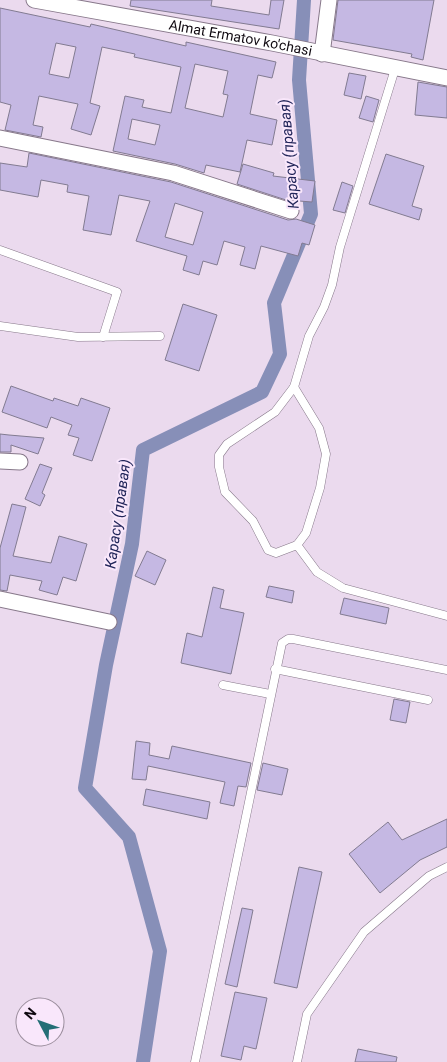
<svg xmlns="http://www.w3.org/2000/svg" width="447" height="1062" viewBox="0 0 447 1062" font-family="Roboto,sans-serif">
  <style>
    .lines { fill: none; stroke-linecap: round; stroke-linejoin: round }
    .canal { stroke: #878fb8; stroke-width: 14 }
    .building { fill: #c5b8e3; stroke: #827b91; fill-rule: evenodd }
    .lane-casing { stroke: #87788a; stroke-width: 9 }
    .street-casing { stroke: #87788a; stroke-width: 17 }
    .lane { stroke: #fff; stroke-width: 8 }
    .street { stroke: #fff; stroke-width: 15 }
    .labels { text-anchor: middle; stroke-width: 4; stroke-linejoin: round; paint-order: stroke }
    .street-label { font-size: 14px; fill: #0f0910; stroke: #f9e7fb }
    .water-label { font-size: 15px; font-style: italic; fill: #212559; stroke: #f9e7fb }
  </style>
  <rect width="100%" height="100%" fill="#ebdaee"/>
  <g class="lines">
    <path class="canal" d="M143,1062L160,951L129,837L85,788L106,665L132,544L143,450L262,392L280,354L274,303L311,214L299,80L304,0"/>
  </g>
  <g class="building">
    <path d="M131,0H212L211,6L269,15L271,0H284L279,29L130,6Z"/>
    <path d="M338,0H434L423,60L411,57L412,54L333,40Z"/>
    <path d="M0,8L90,27L91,24L186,46V42L276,62L272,78L258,75L250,114L277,120L272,145L247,140L240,172L206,165L204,173L175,164L113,151L125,96L144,100L142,107L171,113L181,67L134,57L135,54L102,47L90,103L100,106L91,135L71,129L78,104L39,96L33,125L43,127L41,137L5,130L11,105L0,102ZM56,43L76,47L69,78L49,74ZM195,64L228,71L223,94L228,95L223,117L185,108ZM132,119L160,125L155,145L128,139Z"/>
    <path d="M349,73L366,76L361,99L344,95Z"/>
    <path d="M418,82L447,87V118L415,115Z"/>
    <path d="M366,96L379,100L373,122L359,118Z"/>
    <path d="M29,153L171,182L288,220L296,219L315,225L309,245L302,243L298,256L261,246L255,269L240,265L245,247L224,241L217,265L203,261L199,275L183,270L187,256L136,241L150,201L119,195L111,235L83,230L89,196L67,192L68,185L41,180L38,197L0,190V163L27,167ZM175,203L203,212L193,245L165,237Z"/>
    <path d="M386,154L424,166L412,206L422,209L419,220L369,204Z"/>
    <path d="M243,164L274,173L273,176L315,181L312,202L286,200L237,184Z"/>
    <path d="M342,182L353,186L345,213L333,210Z"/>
    <path d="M183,304L217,315L199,371L165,360Z"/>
    <path d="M11,386L53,401L54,398L78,406L81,398L110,408L92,461L73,455L79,438L68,435L72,425L51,417L47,428L2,412Z"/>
    <path d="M0,434L9,435L44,438L38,454L11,445V452H0Z"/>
    <path d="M40,464L52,468L42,493L45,495L40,506L25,499Z"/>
    <path d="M12,504L26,507L13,556L51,563L59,536L87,544L76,581L63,577L57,595L39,590L42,581L10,575L7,591L0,590V548Z"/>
    <path d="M147,551L166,560L155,585L135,576Z"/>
    <path d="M269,586L294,591L292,603L266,597Z"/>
    <path d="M213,587L224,590L220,608L244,613L231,674L181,663L187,633L202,637Z"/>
    <path d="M344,598L389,608L386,624L340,614Z"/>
    <path d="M394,699L410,702L406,723L390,720Z"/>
    <path d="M136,741L150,743L149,755L169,759L172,746L251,763L246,787L238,786L234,806L220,803L225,782L148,766L146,780L132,779Z"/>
    <path d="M263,763L288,769L282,795L257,790Z"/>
    <path d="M146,789L210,802L207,819L143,805Z"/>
    <path d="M447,819V847L420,860L380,893L349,854L388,822L402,840Z"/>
    <path d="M299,867L322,872L297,988L274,983Z"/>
    <path d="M242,908L253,910L237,987L225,984Z"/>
    <path d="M235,992L267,998L256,1049L244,1046L241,1060L221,1056Z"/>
    <path d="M358,1049L397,1057L396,1062H355Z"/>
  </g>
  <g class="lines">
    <g class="lane-casing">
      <g id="lane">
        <path d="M395,69L340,247L332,285L324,307L309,336L294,387L275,412L227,444L219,455V467L225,492L253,521L268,550L276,553L297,545L317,572L343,588L447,616"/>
        <path d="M0,250L117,292L103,337"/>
        <path d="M0,326L78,337L160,336"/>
        <path d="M294,387L319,428L326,454L320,488L306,533L297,545"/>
        <path d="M275,669L428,700"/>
        <path d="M223,685L270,694"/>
        <path d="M195,1062L282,643L288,639H293L447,670"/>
        <path d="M297,1062L307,1014L364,932L429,876L447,867"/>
      </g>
    </g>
    <g class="street-casing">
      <g id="street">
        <path id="s1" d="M34,0L272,43L447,78"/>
        <path d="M322,54L329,0"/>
        <path d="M0,138L173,173L291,211"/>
        <path d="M0,461L20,462"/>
        <path d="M0,599L109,622"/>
      </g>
    </g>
    <use href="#lane" class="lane"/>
    <use href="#street" class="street"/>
  </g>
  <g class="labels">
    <g class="street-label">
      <text dy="5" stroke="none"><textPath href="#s1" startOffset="210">Almat Ermatov ko'chasi</textPath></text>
    </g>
    <g class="water-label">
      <text transform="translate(289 154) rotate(-95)" y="5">Карасу (правая)</text>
      <text transform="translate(118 514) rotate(-82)" y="5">Карасу (правая)</text>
    </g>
  </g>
  <g transform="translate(40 1022) rotate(311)"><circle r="24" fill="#f9e7fb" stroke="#9b8e9d"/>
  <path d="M0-4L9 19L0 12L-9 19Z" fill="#246e76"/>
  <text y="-8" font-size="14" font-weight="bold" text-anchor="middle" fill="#0f0910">N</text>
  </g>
</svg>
